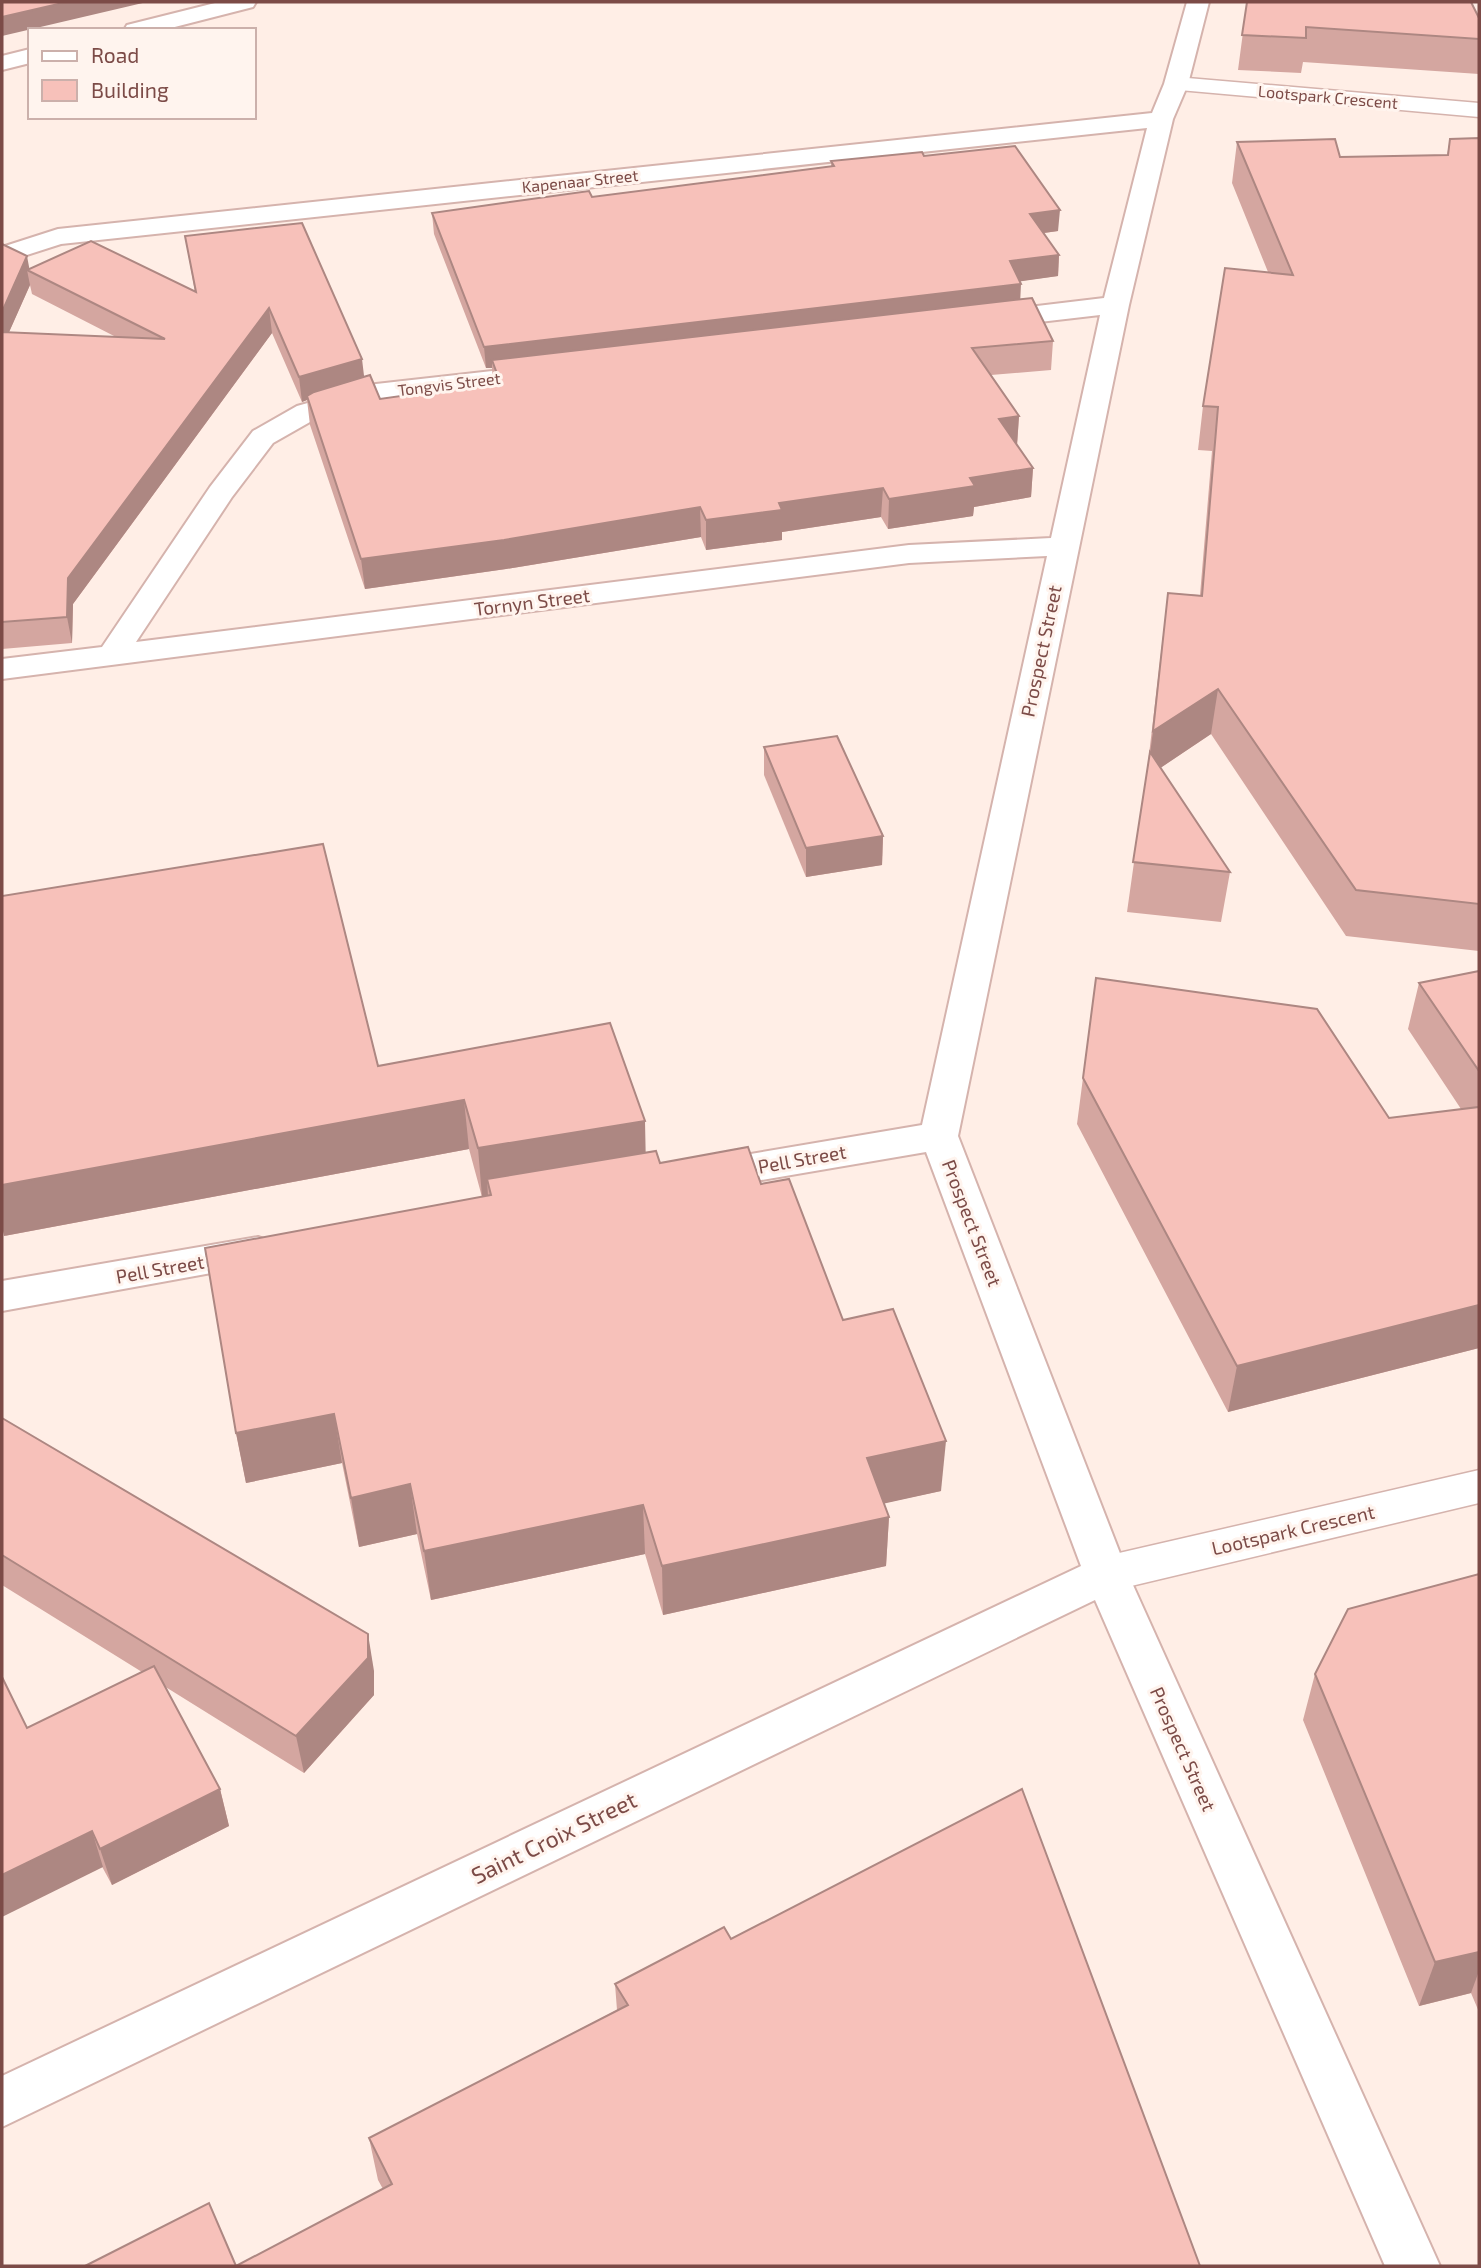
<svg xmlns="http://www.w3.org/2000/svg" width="1481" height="2268" viewBox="0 0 1481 2268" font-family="'Exo 2',sans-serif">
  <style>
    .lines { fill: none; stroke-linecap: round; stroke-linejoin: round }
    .service-casing { stroke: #d5b3ad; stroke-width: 3 }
    .minor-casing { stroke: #d5b3ad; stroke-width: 4 }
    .service { fill: #fff; fill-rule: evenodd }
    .minor { fill: #fff; fill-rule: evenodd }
    .wall { fill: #d4a6a0; fill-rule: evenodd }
    .shaded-wall { fill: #ad8782 }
    .building { fill: #f7c1ba; stroke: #ad8782; stroke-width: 2 }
    .labels { text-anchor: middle; stroke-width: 6; stroke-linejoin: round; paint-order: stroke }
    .far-street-label { font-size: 16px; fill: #7c4b47; stroke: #fff4ee }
    .street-label { font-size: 19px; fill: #7c4b47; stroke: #fff4ee }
    .near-street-label { font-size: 23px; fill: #7c4b47; stroke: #fff4ee }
  </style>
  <rect width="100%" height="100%" fill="#ffeee6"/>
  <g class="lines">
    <g class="service-casing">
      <g id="service">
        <path d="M1176,77L1479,103V117L1168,89L1165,84L1168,79Z"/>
        <path d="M1479,1470V1503L1106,1592L1091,1586L1085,1574L1091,1562L1106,1556Z"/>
      </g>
    </g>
    <g class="minor-casing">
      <g id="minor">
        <path d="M219,2H256L253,7L163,30H124L127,25Z"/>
        <path d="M1187,2H1209L1188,84L1173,119L1129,305L958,1136L1128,1574L1440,2266H1385L1095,1600L2,2127V2076L1081,1566L926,1152L703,1190L689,1186L683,1176L689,1166L703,1162L922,1125L1047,556L909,563L2,679V659L102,647L210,487L253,431L297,406L376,384L545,365L555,367L559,373L555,379L545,381L378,400L317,418L273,443L232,497L136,642L909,545L1051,538L1100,315L987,328L977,326L973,320L977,314L987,312L1104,298L1147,128L61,244L2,263V247L58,229L1152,113L1164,84Z"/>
        <path d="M30,49V63L2,70V56Z"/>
        <path d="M258,1237L272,1242L278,1252L272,1262L2,1311V1281Z"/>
      </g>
    </g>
    <use href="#service" class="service"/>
    <use href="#minor" class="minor"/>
  </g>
  <g class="wall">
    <path d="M1247,2L1479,18V74L1303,62L1301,73L1238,70Z"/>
    <path d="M1479,138V951L1346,936L1211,734L1160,768L1230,872L1221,922L1127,912L1148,763L1168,593L1200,595L1212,451L1198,450L1203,406L1268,272L1232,183L1237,142L1340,157L1447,155L1450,139Z"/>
    <path d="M924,156L1058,231L1044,233L1059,255L1058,276L1020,281V299L1053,341L1051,370L991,375L1019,416L1017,445L1033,468L1031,497L974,507L973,516L888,529L881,517L782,532V540L706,550L701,537L506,569L365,589L310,425L307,400L302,402L272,333L73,604L72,643L2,649V244L29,269L195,292L185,236L364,377L380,399L493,382L492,368H486L434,234L432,213L592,197L831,166V161ZM30,285L32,294L116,337L9,332Z"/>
    <path d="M764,747L883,836L882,865L806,877L764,775Z"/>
    <path d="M1479,971V1348L1228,1412L1077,1124L1096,978L1389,1118L1461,1109L1408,1029L1419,983Z"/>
    <path d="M378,1066L646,1152L660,1163L761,1184L843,1320L941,1491L884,1503L889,1517L886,1566L663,1615L645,1554L431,1600L417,1534L359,1547L342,1463L246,1483L236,1433L482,1197L469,1149L4,1236Z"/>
    <path d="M2,1418L374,1671V1695L304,1773L164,1686L220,1789L229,1826L112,1885L27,1728L142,1672L2,1585Z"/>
    <path d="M1479,1574V2012L1471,1993L1419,2006L1303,1720L1315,1674Z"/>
    <path d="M731,1939L1200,2266L383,2189L378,2180L369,2138L617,2010L615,1984Z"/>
  </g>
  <g class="shaded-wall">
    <path d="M67,2H147L2,36V17Z"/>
    <path d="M1060,210L1058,231L1029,235L1030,214Z"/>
    <path d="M1059,255L1058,276L1009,283L1010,261Z"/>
    <path d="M27,256L30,272L27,270L30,285L2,348V312Z"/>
    <path d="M1021,284L1020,305L492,360V368H486L484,347Z"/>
    <path d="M269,308L272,333L73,604L72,643L67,617L68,578Z"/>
    <path d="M362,359L365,384L307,396V400L302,402L299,377Z"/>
    <path d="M1019,416L1017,445L999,419Z"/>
    <path d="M1033,468L1031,497L974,507L973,516L888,529L889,499L970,478Z"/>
    <path d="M883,488L881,517L782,532V540L706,550V520L779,503Z"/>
    <path d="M700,507L701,537L506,569L365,589L361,559Z"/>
    <path d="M1218,689L1211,734L1147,777L1153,731Z"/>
    <path d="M883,836L882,865L806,877V848Z"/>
    <path d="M464,1100L469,1149L4,1236L2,1226V1185Z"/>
    <path d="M645,1121L646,1169L487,1179L488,1196L482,1197L478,1148Z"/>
    <path d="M1479,1305V1348L1228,1412L1237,1366Z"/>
    <path d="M334,1414L342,1463L246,1483L236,1433Z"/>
    <path d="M946,1441L941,1491L864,1508L867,1458Z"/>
    <path d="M410,1484L417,1534L359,1547L351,1498Z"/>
    <path d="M643,1505L645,1554L431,1600L424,1551Z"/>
    <path d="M889,1517L886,1566L663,1615L662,1566Z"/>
    <path d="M368,1634L374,1671V1695L304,1773L296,1736Z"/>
    <path d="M220,1789L229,1826L112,1885L100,1849Z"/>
    <path d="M92,1831L103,1867L2,1917V1875Z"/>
    <path d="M1479,1952V1971L1471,1993L1419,2006L1435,1962Z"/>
  </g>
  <g class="building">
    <path d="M2,2H67L2,17Z"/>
    <path d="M1247,2H1471L1479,18V39L1306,27V38L1242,35Z"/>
    <path d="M1479,138V904L1356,890L1218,689L1153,731L1168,593L1202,596L1218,407L1203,406L1225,268L1293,275L1237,142L1335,139L1340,157L1448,155L1450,139Z"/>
    <path d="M1015,146L1060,210L1030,214L1059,255L1010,261L1021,284L484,347L432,213L589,191L592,197L834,166L831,161L922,152L924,156Z"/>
    <path d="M302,223L362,359L299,377L269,308L68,578L67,617L2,622V332L165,339L27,270L91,241L196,292L185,236Z"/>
    <path d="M2,244L27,256L2,312Z"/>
    <path d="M1032,298L1053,341L972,348L1019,416L999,419L1033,468L970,478L975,486L889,499L883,488L779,503L782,510L706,520L700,507L504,540L361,559L307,396L314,392L370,375L380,399L500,382L492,360Z"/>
    <path d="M837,736L883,836L806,848L764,747Z"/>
    <path d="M1150,752L1230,872L1133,862Z"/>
    <path d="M323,844L378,1066L610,1023L645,1121L478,1148L464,1100L2,1185V896Z"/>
    <path d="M1479,971V1071L1419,983Z"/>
    <path d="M1096,978L1317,1009L1389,1118L1479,1107V1305L1237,1366L1083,1078Z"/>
    <path d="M748,1147L761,1184L789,1179L843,1320L893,1309L946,1441L867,1458L889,1517L662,1566L643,1505L424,1551L410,1484L351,1498L334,1414L236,1433L205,1248L491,1195L487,1179L656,1151L660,1163Z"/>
    <path d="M2,1418L368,1634V1658L296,1736L2,1555Z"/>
    <path d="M1479,1574V1952L1435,1962L1315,1674L1348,1609Z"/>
    <path d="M154,1666L220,1789L100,1849L92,1831L2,1875V1677L27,1728Z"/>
    <path d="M1022,1789L1200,2266H85L209,2203L236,2266L392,2184L369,2138L628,2005L615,1984L724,1927L731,1939Z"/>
  </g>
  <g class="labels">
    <g class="far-street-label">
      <text transform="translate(1328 97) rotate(5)" y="6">Lootspark Crescent</text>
      <text transform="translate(580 181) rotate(-6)" y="6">Kapenaar Street</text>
      <text transform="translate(449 384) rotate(-7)" y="6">Tongvis Street</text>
    </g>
    <g class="street-label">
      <text transform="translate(532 602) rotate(-7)" y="7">Tornyn Street</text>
      <text transform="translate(1041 651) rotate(-78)" y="7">Prospect Street</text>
      <text transform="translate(802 1159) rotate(-10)" y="7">Pell Street</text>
      <text transform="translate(972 1223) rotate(69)" y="7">Prospect Street</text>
      <text transform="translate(160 1269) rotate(-10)" y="7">Pell Street</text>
      <text transform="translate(1293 1530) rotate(-13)" y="7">Lootspark Crescent</text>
      <text transform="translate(1183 1749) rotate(66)" y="7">Prospect Street</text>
    </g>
    <g class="near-street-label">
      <text transform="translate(554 1838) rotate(-26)" y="8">Saint Croix Street</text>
    </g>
  </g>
  <rect width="1481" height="2268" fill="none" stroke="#7c4b47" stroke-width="7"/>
  <rect x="28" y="28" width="228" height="91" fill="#fff4ee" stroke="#cbb0ab" stroke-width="2"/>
  <rect x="42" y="51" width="35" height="10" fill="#ffffff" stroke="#cbb0ab" stroke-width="2"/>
  <text x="91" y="63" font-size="21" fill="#7c4b47">Road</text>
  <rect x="42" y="80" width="35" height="21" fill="#f7c1ba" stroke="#cbb0ab" stroke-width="2"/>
  <text x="91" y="98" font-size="21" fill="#7c4b47">Building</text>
</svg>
